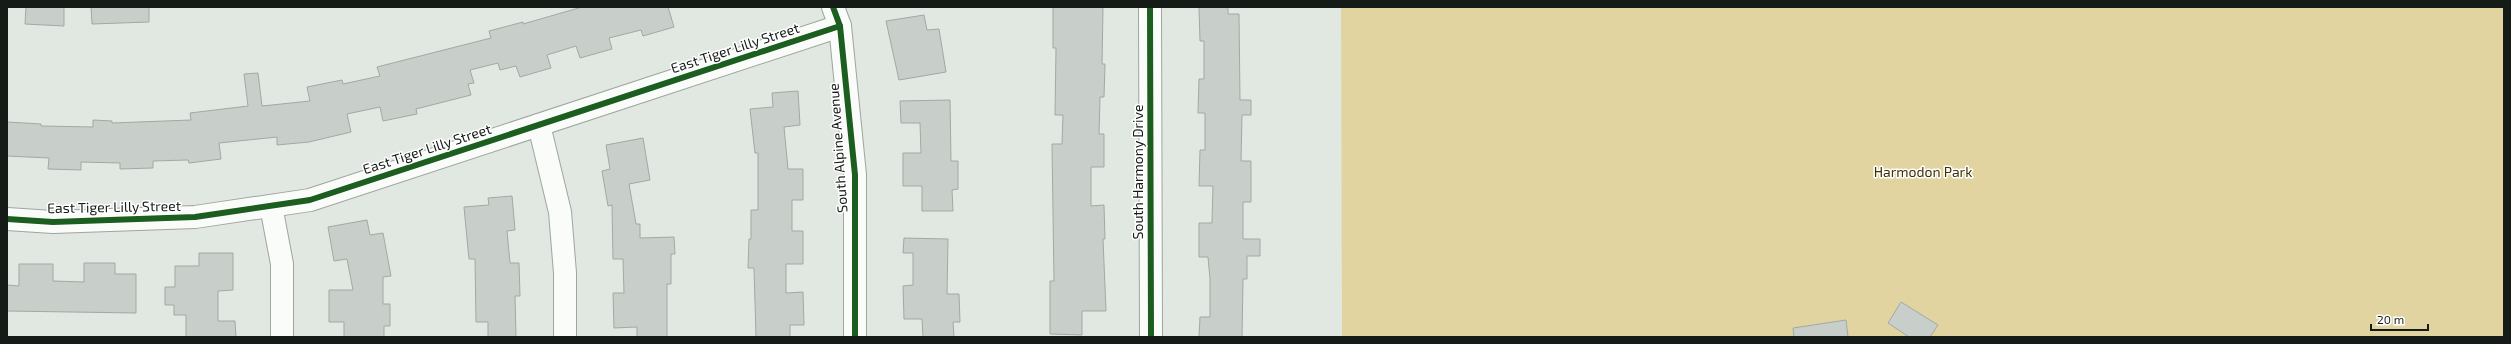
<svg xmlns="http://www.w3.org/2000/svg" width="2511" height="344" viewBox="0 0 2511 344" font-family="'Exo 2',sans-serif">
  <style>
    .green { fill: #e2d4a0 }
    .building { fill: #c8cfcb; stroke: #a2a9a5 }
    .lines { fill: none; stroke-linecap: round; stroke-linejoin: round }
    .minor-casing { stroke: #9fa5a0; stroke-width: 24 }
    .minor { stroke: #fafcfa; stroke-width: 22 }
    .cycleway-casing { stroke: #fff; stroke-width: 8 }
    .cycleway { stroke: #1b5e20; stroke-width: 6 }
    .labels { text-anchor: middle; stroke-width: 3; stroke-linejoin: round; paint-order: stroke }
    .street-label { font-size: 14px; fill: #151b16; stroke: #fff }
    .park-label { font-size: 14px; fill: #3e3004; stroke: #fff }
  </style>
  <rect width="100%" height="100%" fill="#e0e8e1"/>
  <path class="green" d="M1341,7H2504V337H1342Z"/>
  <g class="building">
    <path d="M26,7H64V26L25,24Z"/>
    <path d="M91,7H149V22L92,24Z"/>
    <path d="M582,7H668L674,27L643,36L641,30L609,38L612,49L580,58L576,46L547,55L551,68L520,77L516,66L500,70L498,63L470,70L474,83L468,84L471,95L416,109L417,114L383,121L380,107L347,114L351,132L309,142L277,145V137L219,143L221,159L189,163L188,160L153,161V168L120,169V163L81,162V170L48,169L49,158L7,156V122L41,124V126L93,127V120L112,121V123L191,120L190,113L248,106L244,74L258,73L262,106L310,101L307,87L342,80L343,84L380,76L377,67L491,38L489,31L523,22V24Z"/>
    <path d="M1053,7H1103L1102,64H1105L1104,97H1100L1099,134H1104V167H1091V206L1104,205L1105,239H1103L1106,311H1082V335L1050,334V281H1054L1052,144H1062L1063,115H1055L1056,48H1053Z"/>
    <path d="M1199,7H1228V14H1239L1240,100H1251V115H1242L1241,161H1251V202H1243V239H1260V256H1247V279H1243L1242,337H1199L1200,317H1210V279L1208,257H1199V223H1212L1213,186H1199L1200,150H1205V113H1198L1199,79H1204V41H1200Z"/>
    <path d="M924,15L927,30L939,29L946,72L899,80L886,21Z"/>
    <path d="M798,91L800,125L784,127L788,169H803V200H792V231H803V264H786V293L803,292L804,325H790V337H756L754,268H748L749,239H751V210H758V153H755L750,109L773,107L772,93Z"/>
    <path d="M950,100L951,161H958V189L952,190L953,211H922V186H903V153H921L920,123H901L900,101Z"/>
    <path d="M643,138L650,180L629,184L636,224H640V238L674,237L675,254H671V284H667V337H637V327L614,328L613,293H624L623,259H613L612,205L608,206L602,171L610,169L606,145Z"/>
    <path d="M512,196L515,230L507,231L510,263H519L520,296H515L516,337H488V322H476L475,259H469L464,207L489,205L488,198Z"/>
    <path d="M367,220L370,235L383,233L391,276L383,277V304H390V326H384V337H344V322H329V290H353L347,259L334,261L328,227Z"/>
    <path d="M904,238L948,239L947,294H959L960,322H953L954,337H923L922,319H904L903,286L913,285V253H903Z"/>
    <path d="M199,253H233V290L218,291V321H235L236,337H186V315H174V305H165V287H175V266H199Z"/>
    <path d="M84,263H115V274H136V313L7,311V285L19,286V264H53V281L84,282Z"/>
    <path d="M1901,302L1938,325L1930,337H1909L1888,323Z"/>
    <path d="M1846,320L1848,337H1794L1793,328Z"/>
  </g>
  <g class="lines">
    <g class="minor-casing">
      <g id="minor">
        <path d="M833,7L840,26L855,175V337"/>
        <path d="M1150,7L1151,337"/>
        <path d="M539,125L560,212L565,273V337"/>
        <path d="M271,206L282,264V337"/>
        <path d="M7,219L53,222L195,217L310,200L840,26"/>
      </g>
    </g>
    <use href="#minor" class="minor"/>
    <g class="cycleway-casing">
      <g id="cycleway">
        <path d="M833,7L840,26L855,175V337"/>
        <path d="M1150,7L1151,337"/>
        <path d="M7,219L53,222L195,217L310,200L840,26"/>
      </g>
    </g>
    <use href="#cycleway" class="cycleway"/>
  </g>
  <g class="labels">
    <g class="street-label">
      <text transform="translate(735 48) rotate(-18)" y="5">East Tiger Lilly Street</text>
      <text transform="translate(838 148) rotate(-94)" y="5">South Alpine Avenue</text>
      <text transform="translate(427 149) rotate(-18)" y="5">East Tiger Lilly Street</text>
      <text transform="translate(1138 172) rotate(-90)" y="5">South Harmony Drive</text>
      <text transform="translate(114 207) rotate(-1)" y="5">East Tiger Lilly Street</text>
    </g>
    <g class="park-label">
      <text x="1923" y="177">Harmodon Park</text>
    </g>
  </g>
  <rect width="2511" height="344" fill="none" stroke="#151b16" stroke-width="16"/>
  <path d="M2371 324v6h57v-6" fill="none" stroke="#151b16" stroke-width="2"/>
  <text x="2377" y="324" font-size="12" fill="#151b16" stroke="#ffffff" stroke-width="3" paint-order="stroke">20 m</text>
</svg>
